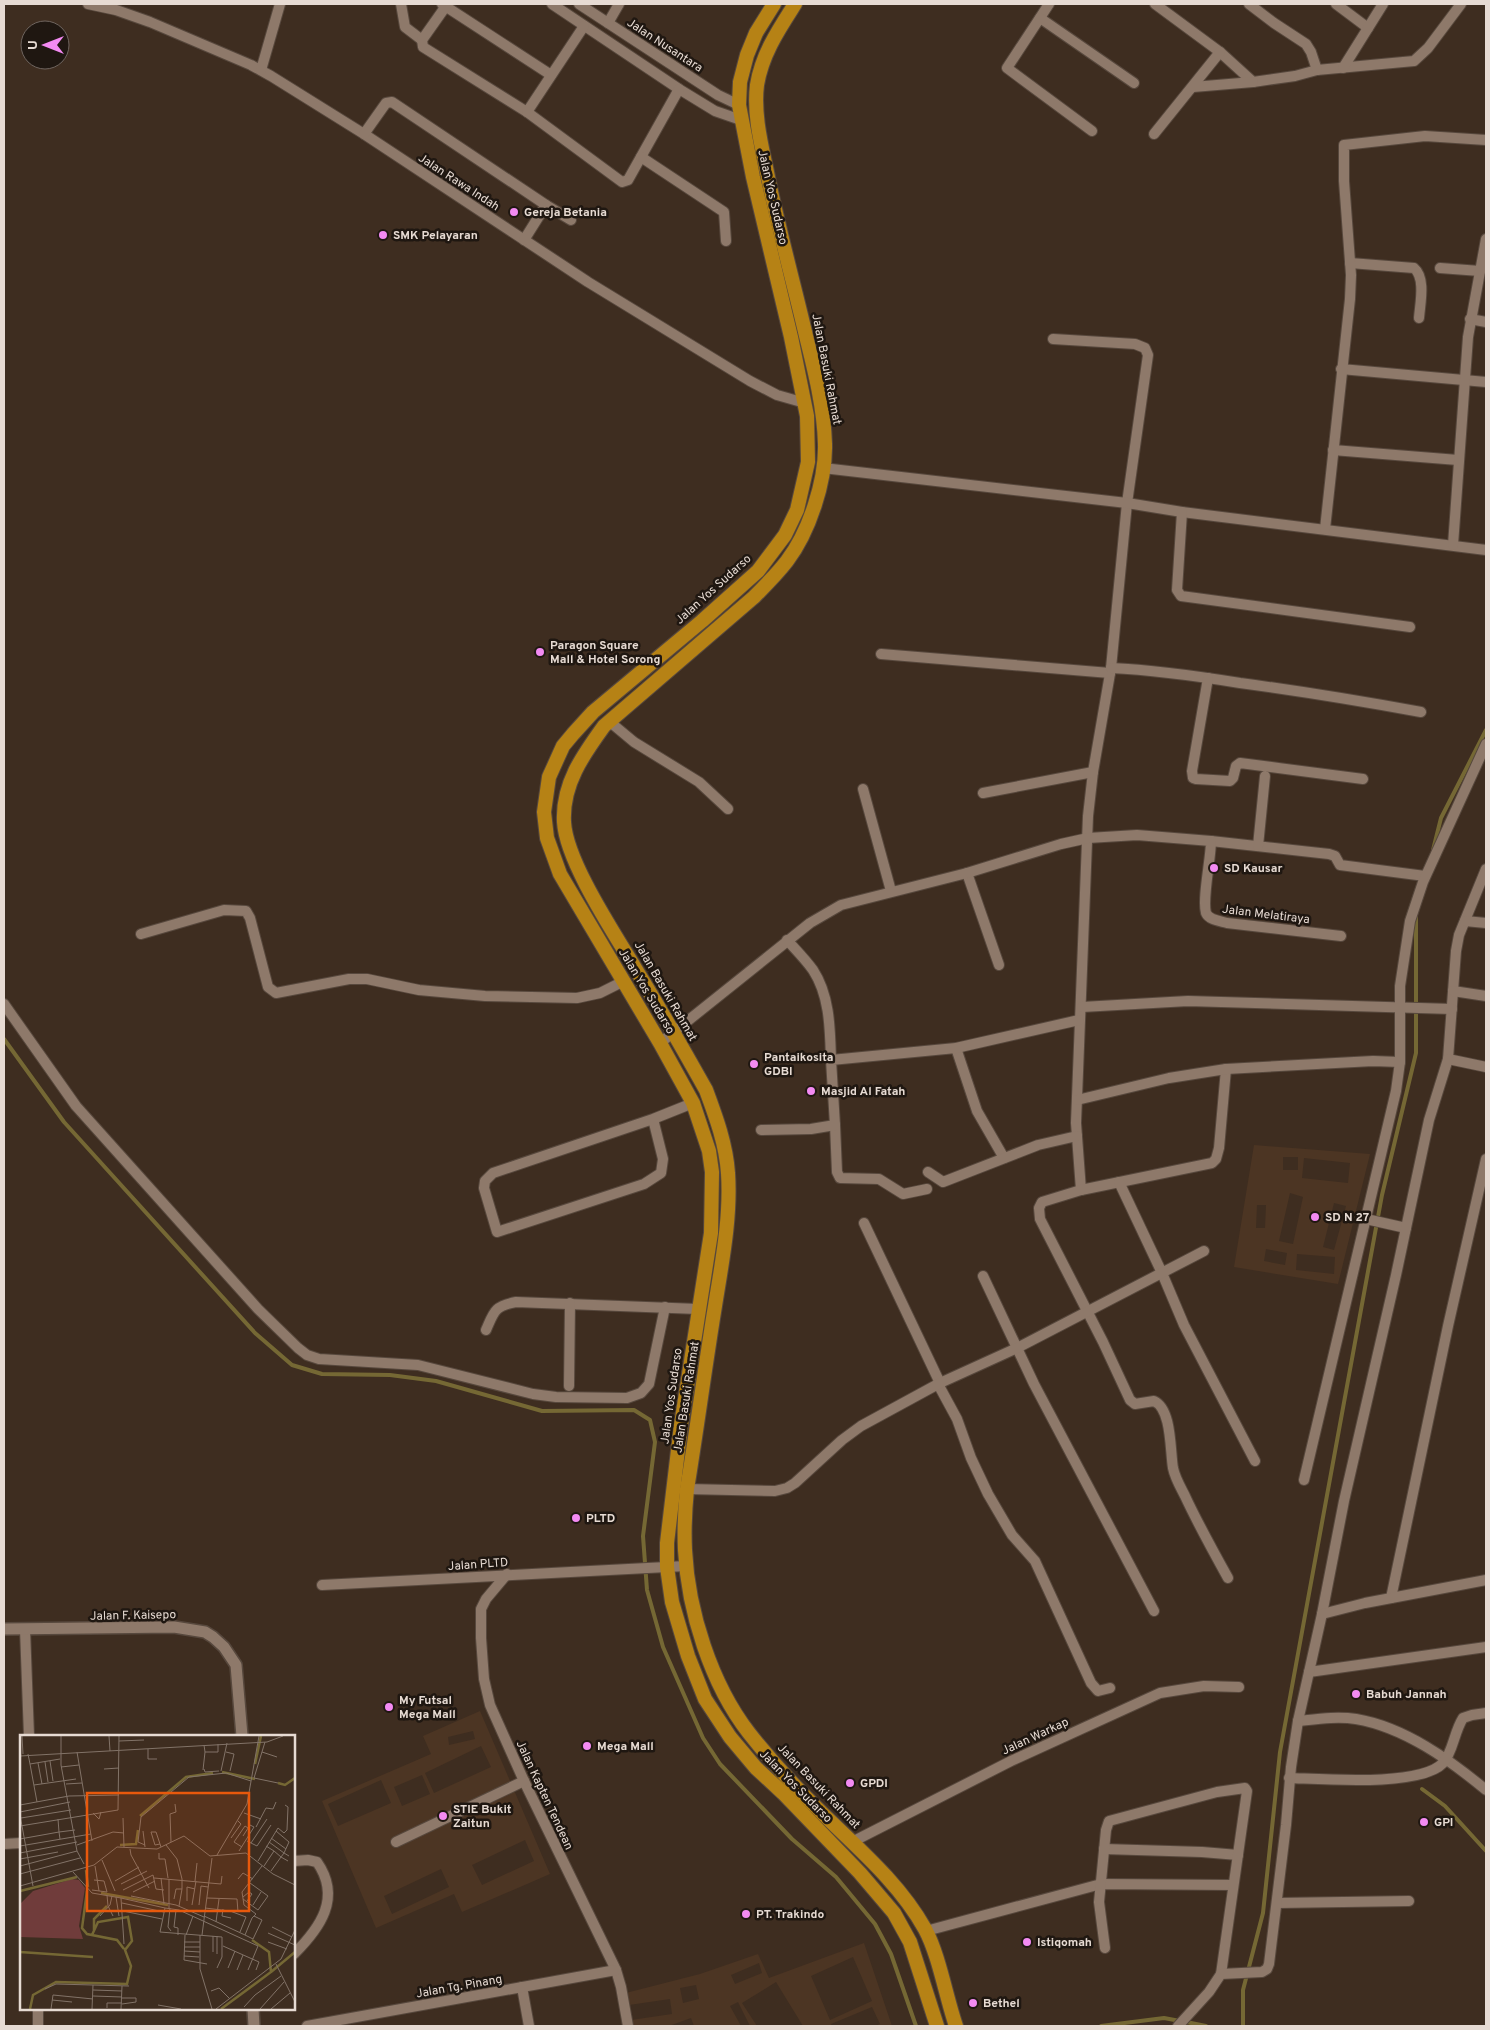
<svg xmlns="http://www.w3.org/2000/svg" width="1490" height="2030" viewBox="0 0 1490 2030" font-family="Overpass,sans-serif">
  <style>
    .built { fill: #4c3523; fill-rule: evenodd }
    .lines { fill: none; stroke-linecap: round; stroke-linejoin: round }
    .stream { stroke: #756834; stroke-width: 4 }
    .minor-casing { stroke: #57483d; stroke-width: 12 }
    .tertiary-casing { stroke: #57483d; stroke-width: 14 }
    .trunk-casing { stroke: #57483d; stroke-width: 16 }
    .minor { stroke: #8e796a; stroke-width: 10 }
    .tertiary { stroke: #8e796a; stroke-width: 11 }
    .trunk { stroke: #b68215; stroke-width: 14 }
    .poi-dot { fill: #f38af2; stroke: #1f1711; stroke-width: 2 }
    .labels { text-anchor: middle; stroke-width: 5; stroke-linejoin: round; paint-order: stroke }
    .street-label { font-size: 12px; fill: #e7dbd3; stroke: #1f1711 }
    .poi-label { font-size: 12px; font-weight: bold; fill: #e7dbd3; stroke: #1f1711; text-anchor: start }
    .inset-river { fill: none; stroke: #756834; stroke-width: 2.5 }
    .inset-road { fill: none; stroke: #827368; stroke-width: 1 }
    .view { fill: #e8590c; fill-opacity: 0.15; stroke: #e8590c; stroke-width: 2.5 }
    .inset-edge { fill: none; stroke: #e7dbd3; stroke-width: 2.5 }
  </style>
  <rect width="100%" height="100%" fill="#3e2d20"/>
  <g class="built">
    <path d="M1254,1145L1370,1154L1338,1284L1234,1267ZM1283,1157H1298V1170H1283ZM1304,1158L1350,1163L1348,1183L1302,1178ZM1290,1193L1303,1197L1293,1244L1279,1241ZM1334,1203L1346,1206L1334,1250L1323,1247ZM1257,1205H1266L1265,1228H1256ZM1266,1249L1287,1253L1285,1265L1264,1261ZM1297,1254L1335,1257L1334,1274L1296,1270Z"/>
    <path d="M480,1711L550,1874L462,1912L454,1894L376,1928L322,1801L431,1754L423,1736ZM473,1731L475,1739L449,1745L448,1737ZM481,1746L491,1767L434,1793L425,1773ZM422,1775L430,1794L402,1806L394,1787ZM381,1780L391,1803L338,1826L328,1804ZM525,1840L534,1861L482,1885L472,1865ZM441,1869L449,1887L392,1914L384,1896Z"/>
    <path d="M864,1943L892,2026H875L880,2024L872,2007L831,2024L832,2026H803L776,1982L742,2003L757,2026H750L738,2002L730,2006L741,2026H694L691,2018L669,2026H624L618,1995L700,1974L758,1954L769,1978ZM853,1957L872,2001L830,2020L811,1976ZM759,1963L762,1973L735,1984L731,1975ZM696,1985L699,1999L683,2003L680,1988ZM670,1999L672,2014L631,2020L629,2005Z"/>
  </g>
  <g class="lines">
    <g class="stream">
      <path d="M1433,850L1441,818L1486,730"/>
      <path d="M4,1039L64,1122L255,1333L292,1365L322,1374L390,1375L436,1381L542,1411L634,1410L650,1420L655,1442L643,1536L647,1590L663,1647L703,1738L720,1764L792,1839L836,1877L875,1924L891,1954L916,2026"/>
      <path d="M1422,1789L1445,1806L1486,1851"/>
      <path d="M1185,2024L1186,2022L1206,2026"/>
      <path d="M1101,2026L1164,2018L1180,2021"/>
      <path d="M1243,2026V1990L1263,1913L1280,1752L1382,1195L1416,1053V915"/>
    </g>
    <g class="minor-casing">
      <g id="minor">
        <path d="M88,4L116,10L150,22L251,65L271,76L364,134L588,282L750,381L777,395L805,403"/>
        <path d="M401,4L405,27L422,40"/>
        <path d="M442,4L551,75"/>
        <path d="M552,4L679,89L715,111L741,120"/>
        <path d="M579,4L718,95L739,105"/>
        <path d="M1049,4L1007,68L1092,131"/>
        <path d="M1155,4L1220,52L1253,82L1295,76L1317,70L1414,61L1428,48L1461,4"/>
        <path d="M1249,4L1274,23L1306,44L1311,52L1317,70"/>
        <path d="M1336,4L1368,28"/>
        <path d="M446,6L422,40L423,47L527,112L622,182L628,180L679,89"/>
        <path d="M1040,18L1134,83"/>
        <path d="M608,23L619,4"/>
        <path d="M1343,68L1383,4"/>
        <path d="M261,70L280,4"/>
        <path d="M1193,87L1253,82"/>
        <path d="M527,112L584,26"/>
        <path d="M364,134L386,103L392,102L546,205L571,220"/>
        <path d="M1154,134L1220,52"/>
        <path d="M641,157L724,212L726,241"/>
        <path d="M524,240L546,205"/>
        <path d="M1350,263L1414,268C1426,278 1420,304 1419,318"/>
        <path d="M1440,268L1480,271"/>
        <path d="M1470,319L1486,322"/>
        <path d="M1053,339L1135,344L1145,348L1148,355L1127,503L1111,668L1093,772L1088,816L1076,1123L1081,1190"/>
        <path d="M1341,369L1486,382"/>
        <path d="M1333,450L1458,460"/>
        <path d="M823,468L1127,503L1182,512L1486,550"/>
        <path d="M1182,512L1177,590L1181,596L1410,627"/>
        <path d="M1325,529L1350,299L1351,275L1344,181V145L1425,136L1486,140"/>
        <path d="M1453,545L1468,337L1486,239"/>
        <path d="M881,654L1110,673"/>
        <path d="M1111,668C1155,670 1197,676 1240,683C1300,691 1361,701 1421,712"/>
        <path d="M1208,678L1192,771L1193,778L1196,779L1230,781L1233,778L1236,766L1240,763L1363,779"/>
        <path d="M610,722L634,742L699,782L728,809"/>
        <path d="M863,789L891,891"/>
        <path d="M983,793L1093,772"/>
        <path d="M1211,841L1329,854L1335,856L1340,865L1425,876"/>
        <path d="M1258,846L1265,776"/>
        <path d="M1486,869L1459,935L1456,951L1448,1059L1486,1067"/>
        <path d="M967,873L999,965"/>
        <path d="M1465,921L1486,923"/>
        <path d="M141,934L224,910L246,911L250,918L268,987L276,993L349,979H367L419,990L485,996L577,998L600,993L624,981"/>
        <path d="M787,940C796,950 805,959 813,970C830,996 830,1029 831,1060"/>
        <path d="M1453,991L1486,996"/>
        <path d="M4,1004L76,1106L258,1309L298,1348L307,1355L319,1359L418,1365L533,1394L556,1397L627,1398L641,1393L649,1384L665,1307"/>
        <path d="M1082,1007L1188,1001L1452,1009"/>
        <path d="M660,1043L810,923L841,905L967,873L1061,844L1088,838L1137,835L1211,841C1211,858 1202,899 1206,913C1209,920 1220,921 1227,923L1341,936"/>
        <path d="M956,1048L977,1111L1004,1158"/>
        <path d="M1226,1069L1219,1148L1216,1159L1212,1163L1081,1190L1042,1202L1039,1208L1040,1219L1103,1342L1130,1400L1135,1404L1154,1401C1172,1409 1170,1451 1173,1468C1175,1478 1181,1488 1185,1496C1198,1524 1213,1551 1228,1578"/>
        <path d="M1077,1100L1169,1078L1226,1069L1373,1061L1400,1062"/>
        <path d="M653,1119L663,1159L661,1173L644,1184L497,1232L484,1188L485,1181L493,1173L653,1119L693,1103"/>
        <path d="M835,1125L837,1172L840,1178L879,1179L903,1194L927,1189"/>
        <path d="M761,1130L811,1129L835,1125L831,1060L956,1048L1079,1020"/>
        <path d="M928,1172L943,1182L1038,1145L1077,1136"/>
        <path d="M1119,1182L1162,1273L1184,1325L1255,1461"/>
        <path d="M1366,1219L1406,1228"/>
        <path d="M864,1223L940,1383"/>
        <path d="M983,1276L1034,1384L1154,1611"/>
        <path d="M486,1330C494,1312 494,1306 516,1302L698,1309"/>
        <path d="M938,1384L957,1419L971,1458L988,1494L1012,1535L1035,1561L1091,1683L1098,1691L1110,1688"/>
        <path d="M569,1386L570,1303"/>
        <path d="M1304,1480L1396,1091L1400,1062V986L1410,921L1423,882L1486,744"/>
        <path d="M687,1489L775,1491L787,1488L795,1483L842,1440L861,1426L940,1383L1017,1348L1204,1251"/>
        <path d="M507,1574L486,1599L481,1609V1638L484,1679L490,1705L524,1781L616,1970L621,1987L628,2026"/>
        <path d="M322,1585L686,1566"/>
        <path d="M1391,1598L1448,1326L1486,1159"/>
        <path d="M1322,1614L1344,1501L1396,1275L1429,1120L1448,1059"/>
        <path d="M25,1629L29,1736"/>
        <path d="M1309,1672L1486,1647"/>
        <path d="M1298,1721C1317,1719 1337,1716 1356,1719C1404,1727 1450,1760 1486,1790"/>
        <path d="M1289,1778C1322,1779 1421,1787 1443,1763C1453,1752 1454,1732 1463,1718L1472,1715L1486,1713"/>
        <path d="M396,1842L524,1781"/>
        <path d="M852,1842L1011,1761L1160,1693L1204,1686L1239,1687"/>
        <path d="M4,1844L21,1843"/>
        <path d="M1104,1849L1202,1852L1238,1855"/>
        <path d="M294,1861L308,1860L317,1862C342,1898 320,1928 294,1954"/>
        <path d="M1277,1903L1409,1901"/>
        <path d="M926,1931L1101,1884L1233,1885"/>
        <path d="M1105,1948L1099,1902L1106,1830L1109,1821L1217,1792L1245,1788L1247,1791L1221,1974"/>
        <path d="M522,1987L529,2026"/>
        <path d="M38,2009V2026"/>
        <path d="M307,2026L616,1970"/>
        <path d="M1178,2026L1209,1992L1221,1974L1262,1972L1267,1969L1269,1964L1286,1825L1291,1767L1298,1721L1322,1614L1365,1603L1486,1580"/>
      </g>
    </g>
    <g class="tertiary-casing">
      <g id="tertiary">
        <path d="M4,1629L174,1627L205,1632L213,1637L224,1647L236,1665L242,1736"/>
        <path d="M253,2009L254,2026"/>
      </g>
    </g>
    <g class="trunk-casing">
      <g id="trunk">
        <path d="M774,4L756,33L747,55L740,82L739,105L753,177L791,337L807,416L808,462L797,510L785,535L758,571L702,621L593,712L573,734L563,746L549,777L544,812L547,838L560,874L660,1043L693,1103L709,1151L712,1172L711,1233L681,1425L667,1543V1567L672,1602L688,1656L705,1699L730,1737L756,1768L783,1793L860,1873L894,1913L910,1942L937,2026"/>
        <path d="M795,4C779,29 762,54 757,85C753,117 763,151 769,182C780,234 794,285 806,336C815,372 824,408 825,444C826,481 809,532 787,561C777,574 765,586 754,597L604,726C583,755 562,784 564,822C566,861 614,933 635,968C660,1008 683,1049 706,1090C716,1117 726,1144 728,1173C731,1217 722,1262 715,1306C705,1367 697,1428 687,1489C685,1509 684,1530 685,1550C688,1611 711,1684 749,1733C771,1761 797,1789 823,1814C859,1849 900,1884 925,1929C939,1955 946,1997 956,2026"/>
      </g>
    </g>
    <use href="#minor" class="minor"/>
    <use href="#tertiary" class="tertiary"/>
    <use href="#trunk" class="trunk"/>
  </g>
  <g class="poi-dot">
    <circle cx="514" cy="212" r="5"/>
    <circle cx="383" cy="235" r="5"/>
    <circle cx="540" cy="652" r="5"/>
    <circle cx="1214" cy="868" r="5"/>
    <circle cx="754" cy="1064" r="5"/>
    <circle cx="811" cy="1091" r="5"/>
    <circle cx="1315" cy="1217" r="5"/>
    <circle cx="576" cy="1518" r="5"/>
    <circle cx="1356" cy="1694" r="5"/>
    <circle cx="389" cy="1707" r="5"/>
    <circle cx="587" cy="1746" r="5"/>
    <circle cx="850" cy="1783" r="5"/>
    <circle cx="443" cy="1816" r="5"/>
    <circle cx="1424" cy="1822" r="5"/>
    <circle cx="746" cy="1914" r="5"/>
    <circle cx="1027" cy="1942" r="5"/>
    <circle cx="973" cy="2003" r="5"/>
  </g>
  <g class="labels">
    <g class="street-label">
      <text transform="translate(665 45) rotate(33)" y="4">Jalan Nusantara</text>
      <text transform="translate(459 182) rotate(33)" y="4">Jalan Rawa Indah</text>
      <text transform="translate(773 197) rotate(77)" y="4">Jalan Yos Sudarso</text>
      <text transform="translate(827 369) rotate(79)" y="4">Jalan Basuki Rahmat</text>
      <text transform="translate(713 589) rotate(-42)" y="4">Jalan Yos Sudarso</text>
      <text transform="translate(1266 914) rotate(7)" y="4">Jalan Melatiraya</text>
      <text transform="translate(647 991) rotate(59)" y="4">Jalan Yos Sudarso</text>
      <text transform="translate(666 991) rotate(60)" y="4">Jalan Basuki Rahmat</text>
      <text transform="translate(671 1396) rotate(-82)" y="4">Jalan Yos Sudarso</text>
      <text transform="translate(686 1397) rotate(-81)" y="4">Jalan Basuki Rahmat</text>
      <text transform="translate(478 1564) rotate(-4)" y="4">Jalan PLTD</text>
      <text transform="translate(133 1615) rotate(-1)" y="4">Jalan F. Kaisepo</text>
      <text transform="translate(1035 1736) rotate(-25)" y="4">Jalan Warkap</text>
      <text transform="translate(796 1786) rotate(45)" y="4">Jalan Yos Sudarso</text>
      <text transform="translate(819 1786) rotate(46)" y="4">Jalan Basuki Rahmat</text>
      <text transform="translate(545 1795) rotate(65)" y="4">Jalan Kapten Tendean</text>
      <text transform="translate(459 1986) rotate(-10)" y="4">Jalan Tg. Pinang</text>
    </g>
    <g class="poi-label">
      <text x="524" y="216">Gereja Betania</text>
      <text x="393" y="239">SMK Pelayaran</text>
      <text x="550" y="649">Paragon Square<tspan x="550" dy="14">Mall &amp; Hotel Sorong</tspan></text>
      <text x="1224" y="872">SD Kausar</text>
      <text x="764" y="1061">Pantaikosita<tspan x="764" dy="14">GDBI</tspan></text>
      <text x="821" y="1095">Masjid Al Fatah</text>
      <text x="1325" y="1221">SD N 27</text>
      <text x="586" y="1522">PLTD</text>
      <text x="1366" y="1698">Babuh Jannah</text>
      <text x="399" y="1704">My Futsal<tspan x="399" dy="14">Mega Mall</tspan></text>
      <text x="597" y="1750">Mega Mall</text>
      <text x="860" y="1787">GPDI</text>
      <text x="453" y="1813">STIE Bukit<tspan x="453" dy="14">Zaitun</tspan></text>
      <text x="1434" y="1826">GPI</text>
      <text x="756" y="1918">PT. Trakindo</text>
      <text x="1037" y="1946">Istiqomah</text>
      <text x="983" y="2007">Bethel</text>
    </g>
  </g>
  <g transform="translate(20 1735)">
    <rect width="275" height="275" fill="#3e2d20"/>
    <path d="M52,144L59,145L65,153L59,191L63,204L0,202V169L13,156Z" fill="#703c3b"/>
    <path class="inset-river" d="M235,29L241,1M202,37L235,44M258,48L265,50L275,43M120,81L166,42L193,38M100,110L116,109L118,95M66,135L68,152M0,156L57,142M67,156L62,193L67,199L97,205L104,214M81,158L148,170M74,195V184L87,171M0,217L73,222M251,237L275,217M10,274L13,260L36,247L107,249L111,231L105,215L112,206L108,182L78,187L72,200M201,274L251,237L249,217L232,205"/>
    <path class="inset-road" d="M2,1L3,19M41,1V30L57,116L64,129M89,1L90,16M99,6L124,5M245,7L234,43L258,48M184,10L185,17H198V9M128,14V24H137M57,17L72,106M206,17L214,19L210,36M242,17L257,22M8,19L10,29L40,24M0,21L247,7L263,1M30,26L33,46M25,27L28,47M18,28L22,49M10,29L17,67M41,32L59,30M84,34L99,33M184,34L185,37L199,36M183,35L185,17M201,36L207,8M46,49L62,48M14,50L56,44M49,61L99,60M0,70L49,61M0,77L50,67M73,78L79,84L81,77M224,78L241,84M0,80L13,151M1,83L51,75M103,83L104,112M0,91L98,75L99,1M236,92L246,73L253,74L256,67M123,96L125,112M256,96L269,107L264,118L269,121M131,97H136L141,112M131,97L135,110L140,109M211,103L221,89L218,86M251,103L266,114M0,104L39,97L38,84M40,104L39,97L55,95M227,106L237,111L251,90M151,107L150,79L156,77L155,69M249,107L264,118L261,122L254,116M231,108L247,84M57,110L93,97L104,98M125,110L118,107L121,82L169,42L206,38L231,46M146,110L157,124L162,144V154H156L154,164M0,111L71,99M222,112L214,107L225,91L228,93M110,114L111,120L129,153M219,116L234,92L230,90L223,101M0,118L57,107M139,118V124H145L148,143M197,120L227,69L239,1M0,124L38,117M82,125L95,156M238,126L258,93L264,98L267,95L268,72L265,70M0,131L57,116M75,131L79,156M244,131L254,116L246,111M251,136L261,122L268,126M53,137L72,158L101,163L104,209M0,139L60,123M134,143L201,149L202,141M141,143L144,169M218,144L223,138L233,144M95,146L119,132M175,146L177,128M101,149L127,136M0,151L74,130L97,112L137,114L164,101L190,121L226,118L253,139L275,150M72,155L87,157L84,146L74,145M103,155L133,140L136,154L144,155M113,157L135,146M87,160L88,171L93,181M111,161L156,170L184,182M96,162L99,181M223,162L229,157L232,159L227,166M101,163L145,173M187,163L217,164L218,177M223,164L238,175L248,161L230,148M167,166V152L175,154M102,168L144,177M172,170L176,146M179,170L181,151L188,152M233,170L241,157M159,171L162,154M149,173V144M150,173L148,192L151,196M185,173L210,176L226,182L220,197M203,174L202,181L211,183M156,175L154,192L158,193V200M103,176L142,184M80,181L90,170L92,161M184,181L225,200M234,181L242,185L233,204L225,200L232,183L236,179L224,170L222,157L242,131M196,187L199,164M252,192L272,202M248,198L275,210M165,200L164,225L187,229M166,200L173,181M180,200V234L192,274M182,200L192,123M164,207H180M248,207L267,214M203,211L239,227L236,235M164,212H180M164,216L180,217M193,217V201M197,219V201M164,221L179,222M256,229L275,267M197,233L202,222V202L140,197L145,173L159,175L238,211L228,235M208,233L215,216M217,235L223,220M25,254L36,249L109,251M73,255L102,256M191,256L199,253L210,264M73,261L102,262M32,265L52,267M102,269L116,267V263H102M138,270L161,274M224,272L235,260L261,241M87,273V268H102M31,274L33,260L73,264M72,274L73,250M101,274L102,251M196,274L261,224L275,195M240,274L264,247M251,274L270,258"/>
    <path class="view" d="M67,58H229V176H67Z"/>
    <rect width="275" height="275" class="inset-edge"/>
  </g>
  <rect width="1490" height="2030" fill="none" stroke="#e7dbd3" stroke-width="10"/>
  <g transform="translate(45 45) rotate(270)"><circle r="24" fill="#1f1711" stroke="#6f655f"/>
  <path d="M0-4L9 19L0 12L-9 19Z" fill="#f38af2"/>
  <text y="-8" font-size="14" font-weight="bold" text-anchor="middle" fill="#e7dbd3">U</text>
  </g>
</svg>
